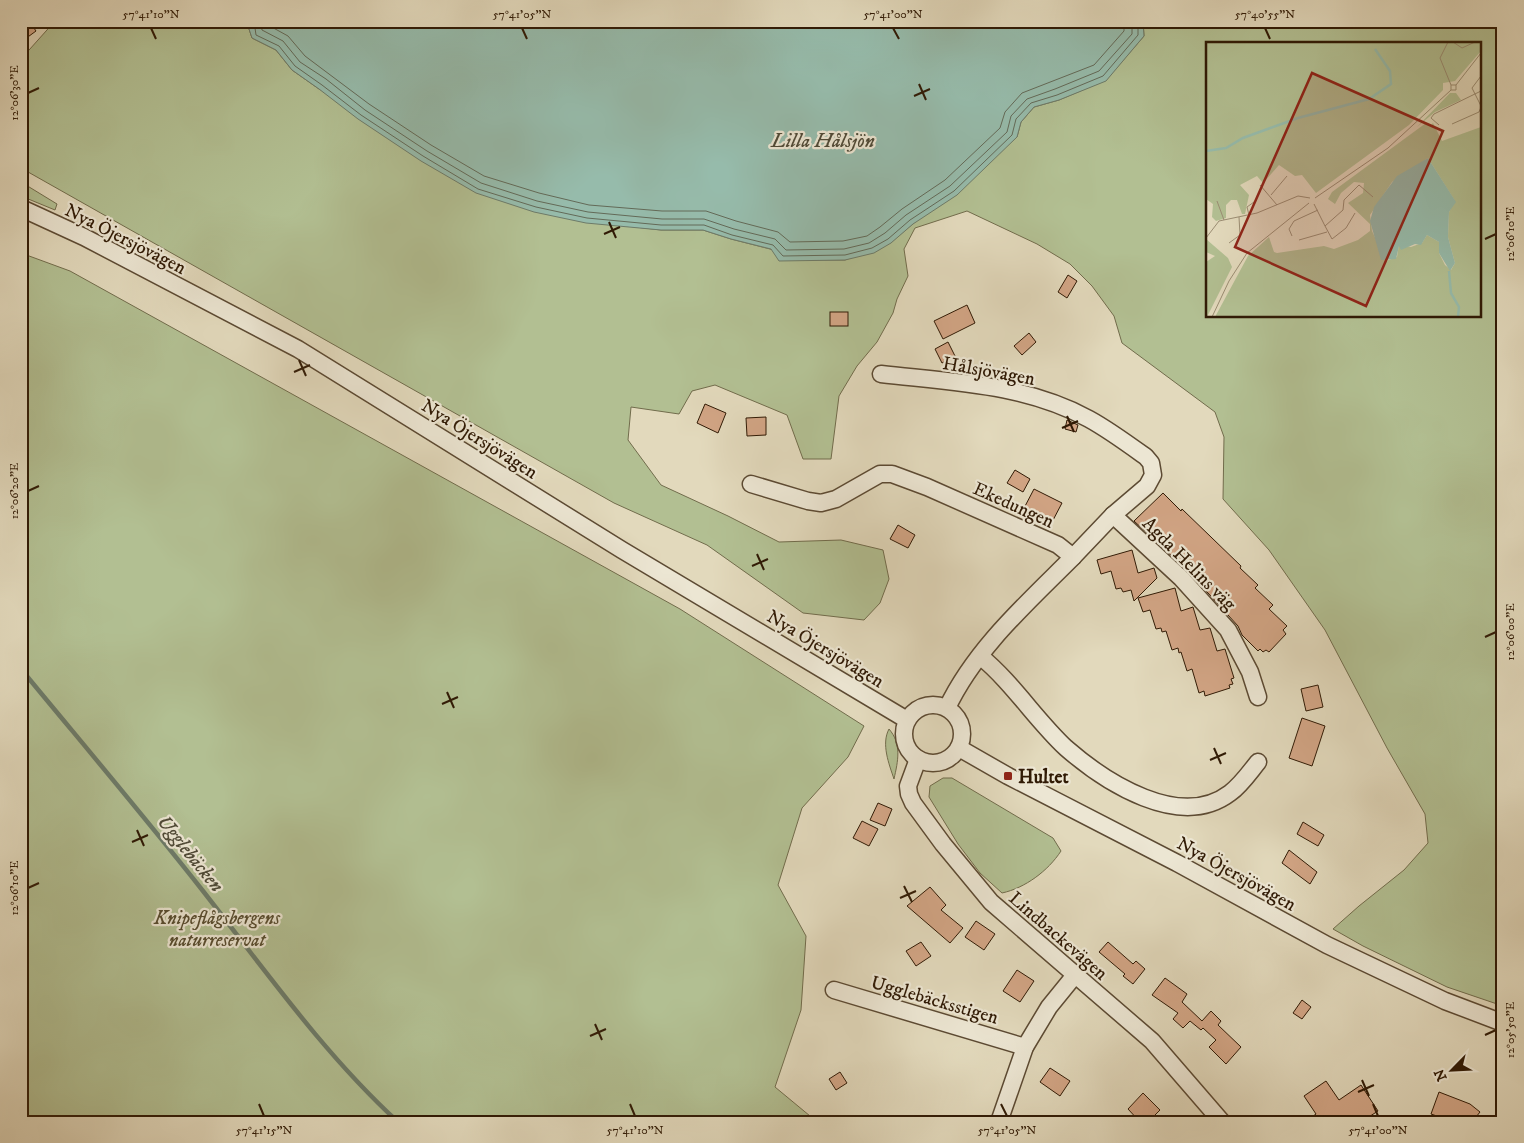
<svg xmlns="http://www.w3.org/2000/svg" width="1524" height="1143" viewBox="0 0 1524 1143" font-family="'IM FELL DW Pica',serif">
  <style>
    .green { fill: #b2bf92; stroke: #716c4c; fill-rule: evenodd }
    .water { fill: #96bbab; stroke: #6d7b69 }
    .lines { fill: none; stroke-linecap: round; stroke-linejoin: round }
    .shore { stroke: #636a58; stroke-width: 1 }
    .stream { stroke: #6d7b69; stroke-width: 4.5 }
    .building { fill: #d2a585; stroke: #301a05 }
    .minor-casing { stroke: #5c4a33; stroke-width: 19 }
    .minor { stroke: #ece6d3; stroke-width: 16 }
    .ticks { fill: none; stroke: #301a05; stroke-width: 2 }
    .poi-dot { fill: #8f2418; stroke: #ece6d3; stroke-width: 2 }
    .labels { text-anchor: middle; stroke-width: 4.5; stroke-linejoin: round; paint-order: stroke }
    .street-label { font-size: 19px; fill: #301a05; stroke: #ece6d3 }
    .poi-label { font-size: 19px; font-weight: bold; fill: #301a05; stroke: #ece6d3; text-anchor: start }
    .park-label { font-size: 19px; font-style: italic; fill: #574c2f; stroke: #ece6d3 }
    .water-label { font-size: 20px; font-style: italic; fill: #4f4a37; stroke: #ece6d3 }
    .inset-river { fill: none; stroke: #96bbab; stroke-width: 2.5 }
    .inset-road { fill: none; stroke: #9b8d73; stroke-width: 1 }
    .view { fill: #8f2418; fill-opacity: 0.15; stroke: #8f2418; stroke-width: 2.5 }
    .inset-edge { fill: none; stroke: #301a05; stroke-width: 2.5 }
    .neatline { fill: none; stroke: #301a05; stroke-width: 2 }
    .ticks-label { font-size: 12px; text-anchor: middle; fill: #301a05 }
  </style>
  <rect width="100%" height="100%" fill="#e2d9bc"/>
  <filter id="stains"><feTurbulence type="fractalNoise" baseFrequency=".004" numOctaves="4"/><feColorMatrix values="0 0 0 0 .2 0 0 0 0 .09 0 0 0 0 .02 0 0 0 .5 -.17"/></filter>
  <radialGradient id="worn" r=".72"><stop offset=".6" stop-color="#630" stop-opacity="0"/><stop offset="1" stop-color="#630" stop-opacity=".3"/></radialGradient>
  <g class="green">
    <path d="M55,21H249L248,26L252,38L276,50L292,70L319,89L627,226L661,230H703L731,239L813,260H845L891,242L1017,137L1021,122L1034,107L1059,100L1106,80L1144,36L1143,21H1503V1006L1447,987L1363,946L1333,929L1359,906L1404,870L1428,843L1425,814L1387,748L1325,630L1269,550L1223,499L1224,437L1215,412L1122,343L1114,316L1092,286L1070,264L1037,244L967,211L915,228L904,249L908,276L897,299L893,313L877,342L857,366L839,396L831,459H803L787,415L715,385L692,391L679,414L631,407L628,440L661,485L728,516L779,542L841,540L883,550L889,579L880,603L864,620L803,613L707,545L614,503L21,168V59ZM1208,44H1480V316H1208Z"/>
    <path d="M21,182L57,204L55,210L21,196Z"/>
    <path d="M21,253L70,271L680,609L864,726L848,757L802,808L778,885L806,936L801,1010L775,1087L810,1116L848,1122H21Z"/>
    <path d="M889,729C902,744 898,761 894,779C889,764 881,744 889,729Z"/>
    <path d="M943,778H952L1053,838L1061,851C1048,871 1025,888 1002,893L980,873L958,844L929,797L930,786Z"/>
  </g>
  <path class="water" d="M249,21H1143L1144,36L1106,81L1059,100L1034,107L1021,122L1017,137L957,195L913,224L891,243L874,253L845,260L779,261L771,249L731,239L703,230H661L586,223L534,212L476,193L421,161L358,119L319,89L292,70L276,50L252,38L248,26Z"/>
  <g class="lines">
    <g class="shore">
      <path d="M254,21L256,35L279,46L295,66L322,85L361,115L423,156L478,189L536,207L587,218L661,225H704L732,235L773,245L783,256L845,255L872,248L888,239L910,220L954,191L1012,135L1016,119L1031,103L1057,95L1103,76L1138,35V21"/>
      <path d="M260,21L262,30L283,41L300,62L326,79L365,110L427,151L481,183L537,201L588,212L662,219H704L734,229L775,239L786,250L844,249L869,243L885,233L906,215L950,186L1007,132L1011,116L1027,99L1055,89L1099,71L1132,34V21"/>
      <path d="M267,21L268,25L288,36L305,56L369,104L431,145L484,176L539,193L589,205L662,211H706L736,221L778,232L790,242L843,241L867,236L880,227L902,209L945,180L1000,128L1005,112L1022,93L1094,65L1124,31V21"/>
    </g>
    <path class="stream" d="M21,669C82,743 144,816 203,891C265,970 324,1054 398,1122"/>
  </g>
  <g class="building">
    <path d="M21,21H29L36,31L21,42Z"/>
    <path d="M1068,275L1077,281L1067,298L1058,292Z"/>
    <path d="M967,305L975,323L943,339L934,321Z"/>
    <rect x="830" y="312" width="18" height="14"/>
    <path d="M1029,333L1036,342L1022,355L1014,346Z"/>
    <path d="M948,342L955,356L942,363L935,349Z"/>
    <path d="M705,404L726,413L718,433L697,423Z"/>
    <path d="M766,417V435L747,436L746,418Z"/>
    <path d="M1067,420L1078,425L1076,432L1065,429Z"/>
    <path d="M1015,470L1030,479L1023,492L1007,483Z"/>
    <path d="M1034,489L1062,503L1051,524L1023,510Z"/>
    <path d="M1163,493L1181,511L1182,509L1241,566L1240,568L1258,585L1255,588L1273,605L1269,609L1287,626L1283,630L1286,634L1269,652L1266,650L1263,652L1260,649L1258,651L1242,635L1238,626L1188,571L1134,521Z"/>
    <path d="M898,525L915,535L908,548L890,539Z"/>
    <path d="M1132,550L1138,573L1154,568L1157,578L1134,601L1131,590L1123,592L1121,588L1116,589L1111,571L1101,574L1097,560Z"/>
    <path d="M1175,588L1181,611L1193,607L1200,630L1210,628L1217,651L1225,649L1234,678L1231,679L1233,684L1229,685L1230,688L1205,696L1204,691L1199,693L1192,669L1187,671L1181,652L1179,653L1178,648L1172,650L1166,631L1162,632L1161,628L1156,629L1150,610L1143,612L1138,598Z"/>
    <path d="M1318,685L1323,707L1306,711L1301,689Z"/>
    <path d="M1302,718L1325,726L1312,766L1289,758Z"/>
    <path d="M878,803L892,809L885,826L870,820Z"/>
    <path d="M862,821L878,829L869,846L853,838Z"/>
    <path d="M1303,822L1324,835L1318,846L1297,834Z"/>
    <path d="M1289,850L1317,872L1310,884L1282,863Z"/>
    <path d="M930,887L946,905L941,910L963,928L950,943L907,906Z"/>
    <path d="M976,921L995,934L984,950L965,937Z"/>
    <path d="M921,942L931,956L916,966L906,951Z"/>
    <path d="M1108,942L1133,964L1136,961L1145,969L1133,984L1123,976L1125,974L1099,952Z"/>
    <path d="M1017,970L1034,981L1020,1002L1003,991Z"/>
    <path d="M1165,978L1187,994L1182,1002L1202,1021L1211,1011L1221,1021L1218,1025L1241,1047L1226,1064L1209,1047L1216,1040L1203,1028L1201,1030L1190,1021L1183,1028L1173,1019L1178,1013L1152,995Z"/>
    <path d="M1302,1000L1311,1007L1302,1019L1293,1013Z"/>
    <path d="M1050,1068L1070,1081L1060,1096L1040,1082Z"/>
    <path d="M840,1072L847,1083L836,1090L829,1079Z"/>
    <path d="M1326,1081L1339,1100L1361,1085L1378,1111L1361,1122H1305L1316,1114L1304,1096Z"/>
    <path d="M1439,1092L1470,1104L1480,1112L1472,1122H1454L1431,1114Z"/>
    <path d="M1143,1093L1160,1110L1148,1122H1140L1128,1109Z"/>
  </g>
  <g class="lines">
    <g class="minor-casing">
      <g id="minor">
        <path d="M21,208L84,237L298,349L622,550L907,720"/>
        <path d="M881,374C951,382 1025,384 1089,419C1109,430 1128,444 1146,457L1151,463L1153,475L1147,486L1113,515L1073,557"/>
        <path d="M751,484L808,501L821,503L836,499L880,474H892L927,487L1058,545L1073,557C1027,603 975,649 947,708"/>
        <path d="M1113,515L1181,578L1228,630L1250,672L1258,697"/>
        <path d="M980,656C1013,683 1035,719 1066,748C1105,782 1180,831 1230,793C1241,785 1249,773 1258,762"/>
        <circle cx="933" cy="734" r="29"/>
        <path d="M959,748L1008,776L1177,863L1327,945L1445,1001L1503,1023"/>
        <path d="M918,759L908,786L909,794L913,803L943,844L991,902L1152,1041L1222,1122"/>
        <path d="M834,990L1025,1047"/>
        <path d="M999,1122L1025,1047L1049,1007L1075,975"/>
      </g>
    </g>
    <use href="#minor" class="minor"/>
  </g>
  <path class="ticks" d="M151,28L156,39M522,28L527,39M893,28L899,39M1265,28L1270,39M919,84L926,100M28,93L39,88M914,96L930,89M609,222L616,238M604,234L620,227M1485,239L1496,234M299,360L306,376M294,372L310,365M1067,416L1074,432M1062,428L1078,421M28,491L39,486M757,554L764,570M752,566L768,559M1485,637L1496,632M447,692L454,708M442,704L458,697M1214,748L1221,764M1210,760L1226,753M137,830L144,846M132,842L148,835M904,886L912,902M28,888L39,883M900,898L916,891M595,1024L602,1040M1485,1035L1496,1030M590,1036L606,1029M1362,1080L1369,1096M1358,1092L1374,1085M259,1104L264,1116M630,1104L635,1116M1001,1104L1007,1116M1373,1104L1378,1116"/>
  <rect class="poi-dot" x="1003" y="771" width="10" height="10" rx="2.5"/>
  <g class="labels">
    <g class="street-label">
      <text transform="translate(126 238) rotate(27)" y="7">Nya Öjersjövägen</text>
      <text transform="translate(989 370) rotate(10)" y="7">Hålsjövägen</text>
      <text transform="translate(480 438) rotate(32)" y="7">Nya Öjersjövägen</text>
      <text transform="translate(1014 504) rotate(24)" y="7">Ekedungen</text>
      <text transform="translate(1190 563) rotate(45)" y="7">Agda Helins väg</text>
      <text transform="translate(826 648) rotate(31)" y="7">Nya Öjersjövägen</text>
      <text transform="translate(1237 873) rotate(29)" y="7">Nya Öjersjövägen</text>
      <text transform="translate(1059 935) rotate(41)" y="7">Lindbackevägen</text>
      <text transform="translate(935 999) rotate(16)" y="7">Ugglebäcksstigen</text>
    </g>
    <g class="poi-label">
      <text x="1018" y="783">Hultet</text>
    </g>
    <g class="park-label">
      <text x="217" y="924">Knipeflågsbergens<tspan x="217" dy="22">naturreservat</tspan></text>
    </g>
    <g class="water-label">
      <text x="823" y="147">Lilla Hålsjön</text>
      <text transform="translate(191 853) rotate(51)" y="7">Ugglebäcken</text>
    </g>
  </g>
  <g transform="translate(1206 42)">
    <rect width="275" height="275" fill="#e2d9bc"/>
    <path d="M0,0H275V9L249,39L237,41V48L203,83L110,151L96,133L89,134L73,123L57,141L51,134L34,143L43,153L39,172H36L31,158H25L20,163V176L10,179L6,175L7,162L0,157ZM244,51H250L255,58L229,70L211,85ZM220,81L224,84L227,81L236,99L275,85V275H9L42,214L63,195L68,210L71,211L118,204L128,207L152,198L164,189V182L142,161L157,151L158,141L148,140L135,151L129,162L122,157L126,150ZM222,116L249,159L243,170L242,195L249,221L245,228L239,223L233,211V200L221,193L216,201L205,205L193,203L191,215L180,219L166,189L164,173L186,140ZM0,197L22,216L26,225L1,275L0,220L9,214L0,210Z" fill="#b2bf92" fill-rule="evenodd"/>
    <path d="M222,116L250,160L243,170L242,195L249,221L244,229L233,211V200L221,193L215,203L209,202L195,208L193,204L190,217L175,218L164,179L168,165L191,134Z" fill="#96bbab"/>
    <path class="inset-river" d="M0,109L20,106L37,96L92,76L163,57L185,42L184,29L169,7M243,229L245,251L253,265L252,275"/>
    <path class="inset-road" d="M242,0L234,16L245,43M247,0L256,6L269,0M275,34L266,46L275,64M250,43H245V48H250V43L275,11M246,82L273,70L275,65M233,83L225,76L228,72L275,49M54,143L71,163M65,153L81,134M109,156L182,106L245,48M11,159L18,178M108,162L119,184L137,168L138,158L153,143L167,155M43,173L41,165L48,160M119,184L126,197L140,186L149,171M86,194L83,187L88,179L112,168M0,196L13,179L51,171L92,154L104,156M93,198L121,190M23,201L34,193L33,175M6,275L23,239L41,211L103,161"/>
    <path class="view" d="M106,31L237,89L160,264L29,205Z"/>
    <rect width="275" height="275" class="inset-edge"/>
  </g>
  <rect width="1524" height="1143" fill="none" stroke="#e2d9bc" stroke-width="55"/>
  <g transform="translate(1452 1070) rotate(246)" stroke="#ece6d3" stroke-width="4" paint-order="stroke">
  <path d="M0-4L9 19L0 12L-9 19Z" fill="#301a05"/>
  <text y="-8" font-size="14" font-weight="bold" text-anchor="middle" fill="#301a05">N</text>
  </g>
  <rect x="28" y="28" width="1468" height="1088" class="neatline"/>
  <g class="ticks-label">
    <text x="151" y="18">57°41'10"N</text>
    <text x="522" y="18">57°41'05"N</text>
    <text x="893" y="18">57°41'00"N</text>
    <text x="1265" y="18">57°40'55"N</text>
    <text transform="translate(14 93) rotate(-90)" y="4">12°06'30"E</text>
    <text transform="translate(1510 234) rotate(-90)" y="4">12°06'10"E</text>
    <text transform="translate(14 491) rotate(-90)" y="4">12°06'20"E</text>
    <text transform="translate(1510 632) rotate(-90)" y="4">12°06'00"E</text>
    <text transform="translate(14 888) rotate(-90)" y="4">12°06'10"E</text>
    <text transform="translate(1510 1030) rotate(-90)" y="4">12°05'50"E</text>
    <text x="264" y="1134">57°41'15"N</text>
    <text x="635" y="1134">57°41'10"N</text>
    <text x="1007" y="1134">57°41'05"N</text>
    <text x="1378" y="1134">57°41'00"N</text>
  </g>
  <rect width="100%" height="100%" filter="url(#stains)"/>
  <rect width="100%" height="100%" fill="url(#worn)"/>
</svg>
